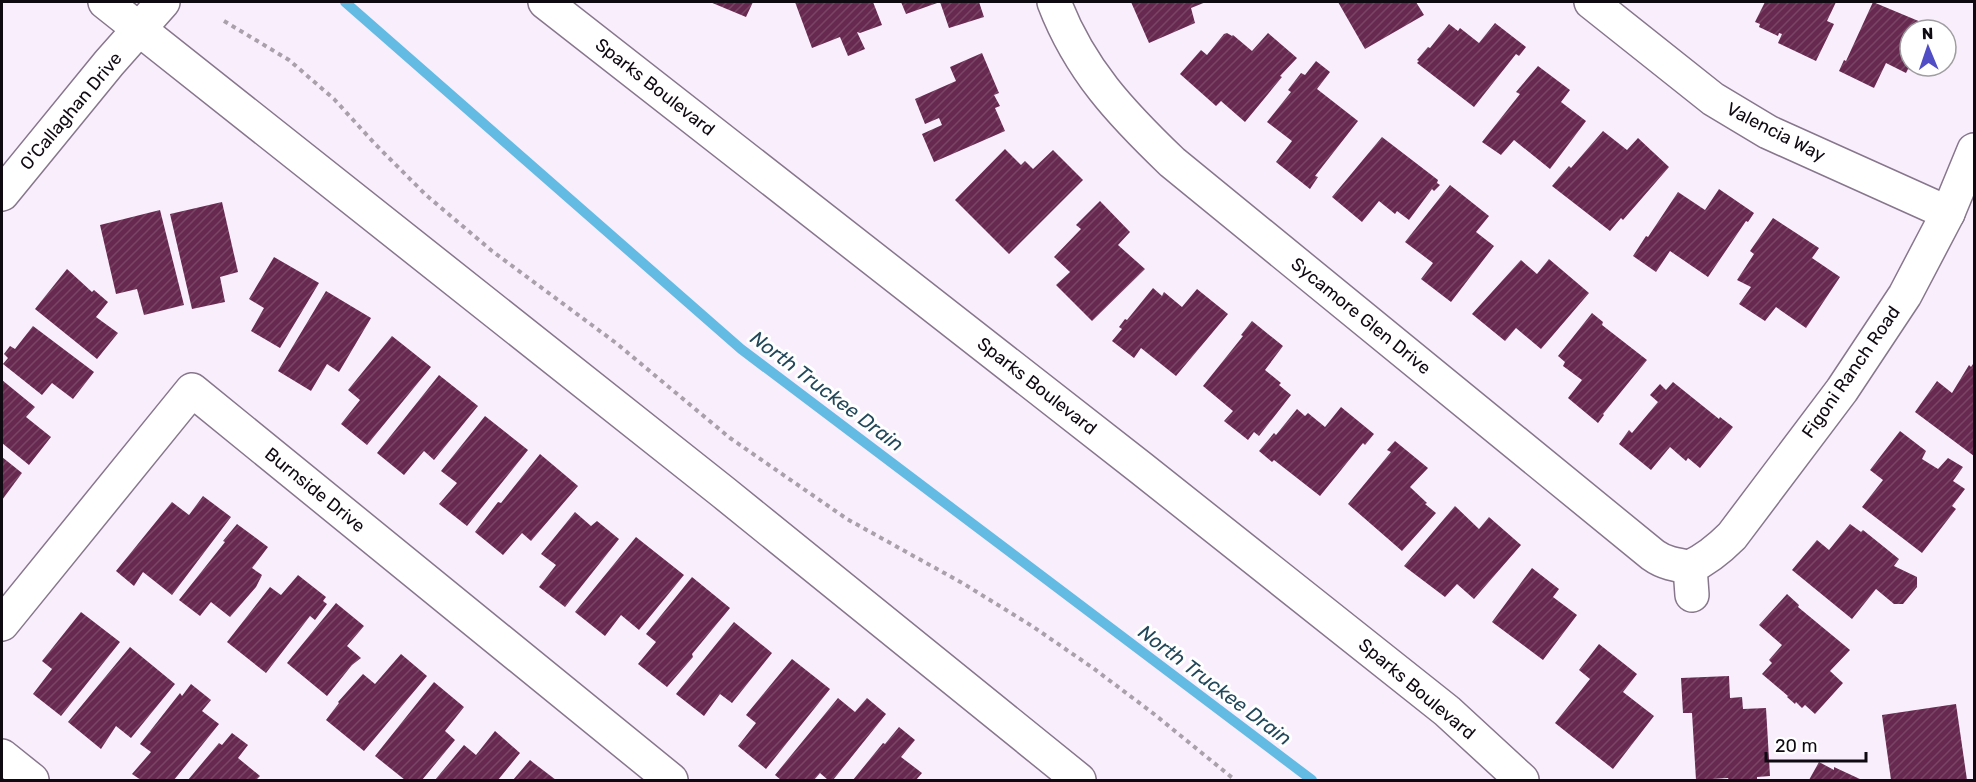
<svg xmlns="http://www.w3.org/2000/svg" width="1976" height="782" viewBox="0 0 1976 782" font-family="Rubik,sans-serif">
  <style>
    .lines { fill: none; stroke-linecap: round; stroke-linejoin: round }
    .stream { stroke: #63bbe4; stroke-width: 10 }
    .building { fill: url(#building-hatch) }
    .minor-casing { stroke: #87768c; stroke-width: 36 }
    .tertiary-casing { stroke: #87768c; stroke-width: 36 }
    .primary-casing { stroke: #87768c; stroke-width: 36 }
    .path { stroke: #a9a0ac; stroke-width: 4; stroke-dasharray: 4.5 4.5; stroke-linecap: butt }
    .minor { stroke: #fff; stroke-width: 33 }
    .tertiary { stroke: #fff; stroke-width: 33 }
    .primary { stroke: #fff; stroke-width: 33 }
    .labels { text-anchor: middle; stroke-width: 6; stroke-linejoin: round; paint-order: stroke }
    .street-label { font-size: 18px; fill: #0f0911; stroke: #fff }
    .water-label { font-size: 20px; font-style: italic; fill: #214759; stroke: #fff }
  </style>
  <defs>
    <pattern id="building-hatch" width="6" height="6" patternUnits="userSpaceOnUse" patternTransform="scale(1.5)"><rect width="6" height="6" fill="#682950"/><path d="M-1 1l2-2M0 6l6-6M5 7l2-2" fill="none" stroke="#784565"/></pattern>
  </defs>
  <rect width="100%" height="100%" fill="#f9eefc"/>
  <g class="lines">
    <path class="stream" d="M345,2L741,349L1312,780"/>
  </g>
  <g class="building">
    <path d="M710,2H753L746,17Z"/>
    <path d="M795,2H873L882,25L860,33L857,32L865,49L848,56L840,37L812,48Z"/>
    <path d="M901,2H979L984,17L949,28L940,2L906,14Z"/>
    <path d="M1131,2H1206L1191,8L1195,23L1149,43Z"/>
    <path d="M1338,2H1416L1424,15L1365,49Z"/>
    <path d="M1765,2H1836L1827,21L1834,24L1816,61L1778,43L1782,34L1779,33L1778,36L1759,27L1760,24L1755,22Z"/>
    <path d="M1873,2L1940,30H1910V66H1924L1920,74L1908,69L1906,73L1886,63L1874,88L1839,71L1844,60L1846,61Z"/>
    <path d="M1495,23L1526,47L1519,56L1516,54L1474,107L1417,63L1419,61L1417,60L1428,47L1430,48L1449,24L1458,31L1460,28L1479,43Z"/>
    <path d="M1227,33L1232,36L1233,35L1252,51L1268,33L1297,58L1280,76L1282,77L1245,122L1221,101L1216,106L1180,74L1201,50L1207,55L1224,34Z"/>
    <path d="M982,53L999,93L994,95L1000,106L995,108L1005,131L934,162L922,134L942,125L939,118L925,124L915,99L956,81L950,67Z"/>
    <path d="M1316,61L1330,72L1317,89L1358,121L1315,176L1318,177L1310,189L1276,162L1292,141L1267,122L1291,92L1288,90L1301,73L1305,75Z"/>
    <path d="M1538,66L1570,90L1561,102L1586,121L1550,169L1514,140L1501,155L1482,142L1520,94L1516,92Z"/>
    <path d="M1603,131L1627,150L1638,138L1669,167L1623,220L1621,218L1610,231L1552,186L1569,166L1571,168Z"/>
    <path d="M1382,137L1438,180L1437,183L1440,185L1434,191L1432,189L1409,220L1397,211L1395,214L1379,201L1362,222L1332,197Z"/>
    <path d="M1005,149L1021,165L1025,161L1033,169L1053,150L1083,180L1009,254L955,200Z"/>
    <path d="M1450,185L1489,216L1476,232L1494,246L1451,302L1421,279L1433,263L1405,242Z"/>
    <path d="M1719,189L1754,213L1748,222L1746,221L1708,277L1670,251L1656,272L1633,256L1646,236L1648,237L1678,192L1705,210Z"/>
    <path d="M1100,201L1130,232L1118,245L1145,269L1092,321L1056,285L1070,272L1054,257L1081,229L1076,225Z"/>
    <path d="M222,202L238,272L220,277L225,302L192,309L170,214Z"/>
    <path d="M160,210L184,305L144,315L137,289L116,294L100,225Z"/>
    <path d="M1773,218L1819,248L1812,258L1840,277L1806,328L1776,307L1765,321L1739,304L1751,287L1737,280L1754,254L1750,251Z"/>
    <path d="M274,257L319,283L280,348L251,331L264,308L249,299Z"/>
    <path d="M1549,259L1589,293L1541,349L1516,328L1505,341L1472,314L1521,260L1537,274Z"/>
    <path d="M67,269L92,292L94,290L108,302L96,317L118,333L97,359L35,309Z"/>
    <path d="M1153,288L1162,296L1164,292L1182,307L1197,289L1228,314L1176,376L1141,348L1134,358L1112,341L1122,329L1119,327L1125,319L1127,320Z"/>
    <path d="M326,291L371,318L339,372L327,364L311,391L278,371Z"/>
    <path d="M1592,313L1603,322L1602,325L1647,360L1603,414L1604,415L1598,423L1568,398L1582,380L1563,366L1565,362L1558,356Z"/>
    <path d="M1252,321L1283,346L1265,370L1281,383L1279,385L1291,395L1259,436L1254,432L1248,440L1224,421L1233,411L1203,386L1243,336L1241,335Z"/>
    <path d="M33,326L94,372L73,399L52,383L42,395L3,364L8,358L4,354L10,346L15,349Z"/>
    <path d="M392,336L431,367L367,445L341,424L360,400L348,390Z"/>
    <path d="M1973,364L1974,365V456L1915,412L1937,381L1952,393L1969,365L1971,367Z"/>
    <path d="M439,375L478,406L434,460L424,451L404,475L377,453Z"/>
    <path d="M2,380L35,407L26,417L51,437L29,465L2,443Z"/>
    <path d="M1673,382L1719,419L1720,417L1733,427L1700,468L1688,458L1686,461L1670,447L1651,470L1619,444L1629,430L1632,433L1658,402L1650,395L1660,384L1666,390Z"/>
    <path d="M1341,407L1374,434L1365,445L1363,443L1320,496L1274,460L1272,462L1259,451L1274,433L1276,435L1297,409L1305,416L1308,413L1325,427Z"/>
    <path d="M485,416L528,450L467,526L439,504L457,483L441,471Z"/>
    <path d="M1900,431L1926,451L1922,459L1938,469L1948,458L1963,467L1953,481L1965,489L1952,506L1956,509L1922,553L1862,507L1883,480L1870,470Z"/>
    <path d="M1395,441L1428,468L1410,487L1427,503L1425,504L1436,513L1402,551L1348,504L1391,452L1387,450Z"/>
    <path d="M540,454L578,486L531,541L522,533L503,555L475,532L498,502L501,503Z"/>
    <path d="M2,457L22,473L2,500Z"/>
    <path d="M203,496L231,517L172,595L143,572L134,586L116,571L172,502L189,515Z"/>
    <path d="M1455,506L1479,529L1489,517L1521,545L1474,599L1457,584L1445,597L1404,566Z"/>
    <path d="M575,512L591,526L597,521L619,539L565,607L539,587L556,565L541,554Z"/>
    <path d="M237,524L268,547L252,568L262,575L256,587L230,617L211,602L200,616L179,600L225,542L223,541Z"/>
    <path d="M1850,524L1861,532L1863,530L1899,559L1894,566L1917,577V587L1903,604H1894L1876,589L1852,619L1792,570L1817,540L1829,550Z"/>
    <path d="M636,537L684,575L639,630L621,615L605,636L575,612Z"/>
    <path d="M1532,568L1559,589L1553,597L1577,615L1543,660L1492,622Z"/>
    <path d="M298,575L326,597L323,601L327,604L315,620L310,616L266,673L227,642L270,587L281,595Z"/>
    <path d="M692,577L730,608L692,654L693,657L667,687L638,664L656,642L646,634Z"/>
    <path d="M1787,594L1799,605L1798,607L1850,650L1830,671L1843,683L1815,714L1805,705L1802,708L1796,702L1795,704L1787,697L1788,696L1762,674L1772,663L1769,660L1782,645L1759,625Z"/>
    <path d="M336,603L364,626L347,646L361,658L352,665L327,696L287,663Z"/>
    <path d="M81,612L120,642L61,716L33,694L52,669L42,661Z"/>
    <path d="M734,622L772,653L732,703L720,694L704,716L676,694Z"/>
    <path d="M1599,644L1637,674L1623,692L1654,716L1613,769L1555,723L1590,679L1579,670Z"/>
    <path d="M130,647L175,684L131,738L116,726L101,749L68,722Z"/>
    <path d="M401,654L427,676L364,751L326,720L339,703L338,702L363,674L375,684Z"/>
    <path d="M792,659L830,689L766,769L738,746L756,723L746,715Z"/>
    <path d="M1729,676L1730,698L1742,697L1743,709L1766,708L1770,776L1757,777V780H1729L1728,778L1696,780L1692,713H1683L1681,678Z"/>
    <path d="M434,682L464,707L445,731L455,740L422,780H405L375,756Z"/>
    <path d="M191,684L211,700L202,711L219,724L174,780H141L132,774L151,752L140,744L180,693L182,696Z"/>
    <path d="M838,698L855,712L867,698L886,714L833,780H828L820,773L814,780H781L775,775Z"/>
    <path d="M1956,704L1967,780H1891L1882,715Z"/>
    <path d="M899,727L915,740L901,757L922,773L916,780H853L883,743L885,744Z"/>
    <path d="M495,731L520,753L498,780H435L464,745L476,755Z"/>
    <path d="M232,733L248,745L238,758L260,776L256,780H188L219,743L222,745Z"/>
    <path d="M530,760L535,764L556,780H513Z"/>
    <path d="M1819,762L1834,770V767L1862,780H1809Z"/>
  </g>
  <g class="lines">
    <g class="minor-casing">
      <g id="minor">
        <path d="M1054,2C1080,70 1121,113 1172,162L1653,555C1664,563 1676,565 1690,567"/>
        <path d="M1591,2L1713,99L1768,132L1948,213"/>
        <path d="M1690,567C1707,559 1719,549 1732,536L1842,390L1905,295L1948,213L1974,150"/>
        <path d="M1690,567L1692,595"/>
        <path d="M2,624L192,390L671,780"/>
        <path d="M2,756L32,780"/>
      </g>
    </g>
    <g class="tertiary-casing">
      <path id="tertiary" d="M2,194L109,63L163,2"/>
    </g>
    <g class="primary-casing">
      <g id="primary">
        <path d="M105,2L723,492L1079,780"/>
        <path d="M545,2L1141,468L1447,711L1522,780"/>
      </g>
    </g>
    <path class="path" d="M224,21L289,60L334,99L376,145L426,195L492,251L616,343L730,438L847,519L964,584L1032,626L1093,668L1154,714L1235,780"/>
    <use href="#minor" class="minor"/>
    <use href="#tertiary" class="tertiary"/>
    <use href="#primary" class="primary"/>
  </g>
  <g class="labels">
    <g class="street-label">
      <text transform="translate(655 87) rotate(38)" y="6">Sparks Boulevard</text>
      <text transform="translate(71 111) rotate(-50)" y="6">O'Callaghan Drive</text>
      <text transform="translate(1776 132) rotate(27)" y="6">Valencia Way</text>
      <text transform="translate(1361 316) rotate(39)" y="6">Sycamore Glen Drive</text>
      <text transform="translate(1851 372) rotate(-55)" y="6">Figoni Ranch Road</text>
      <text transform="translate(1037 386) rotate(38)" y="6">Sparks Boulevard</text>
      <text transform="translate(315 490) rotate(39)" y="6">Burnside Drive</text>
      <text transform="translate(1417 689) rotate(40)" y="6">Sparks Boulevard</text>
    </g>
    <g class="water-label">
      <text transform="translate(827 391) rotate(37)" y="7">North Truckee Drain</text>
      <text transform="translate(1215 685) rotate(37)" y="7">North Truckee Drain</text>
    </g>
  </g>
  <rect width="1976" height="782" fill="none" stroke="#0f0911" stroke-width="6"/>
  <g transform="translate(1928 48) rotate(358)"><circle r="28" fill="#ffffff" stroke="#9f9da0" stroke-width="1.5"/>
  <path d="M0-4.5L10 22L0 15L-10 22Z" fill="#514dc4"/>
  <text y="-9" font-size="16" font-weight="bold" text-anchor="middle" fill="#0f0911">N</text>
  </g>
  <path d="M1766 752v9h100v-9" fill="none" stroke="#0f0911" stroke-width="3"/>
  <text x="1775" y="752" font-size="18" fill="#0f0911" stroke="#ffffff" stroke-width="4.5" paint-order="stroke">20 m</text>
</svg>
